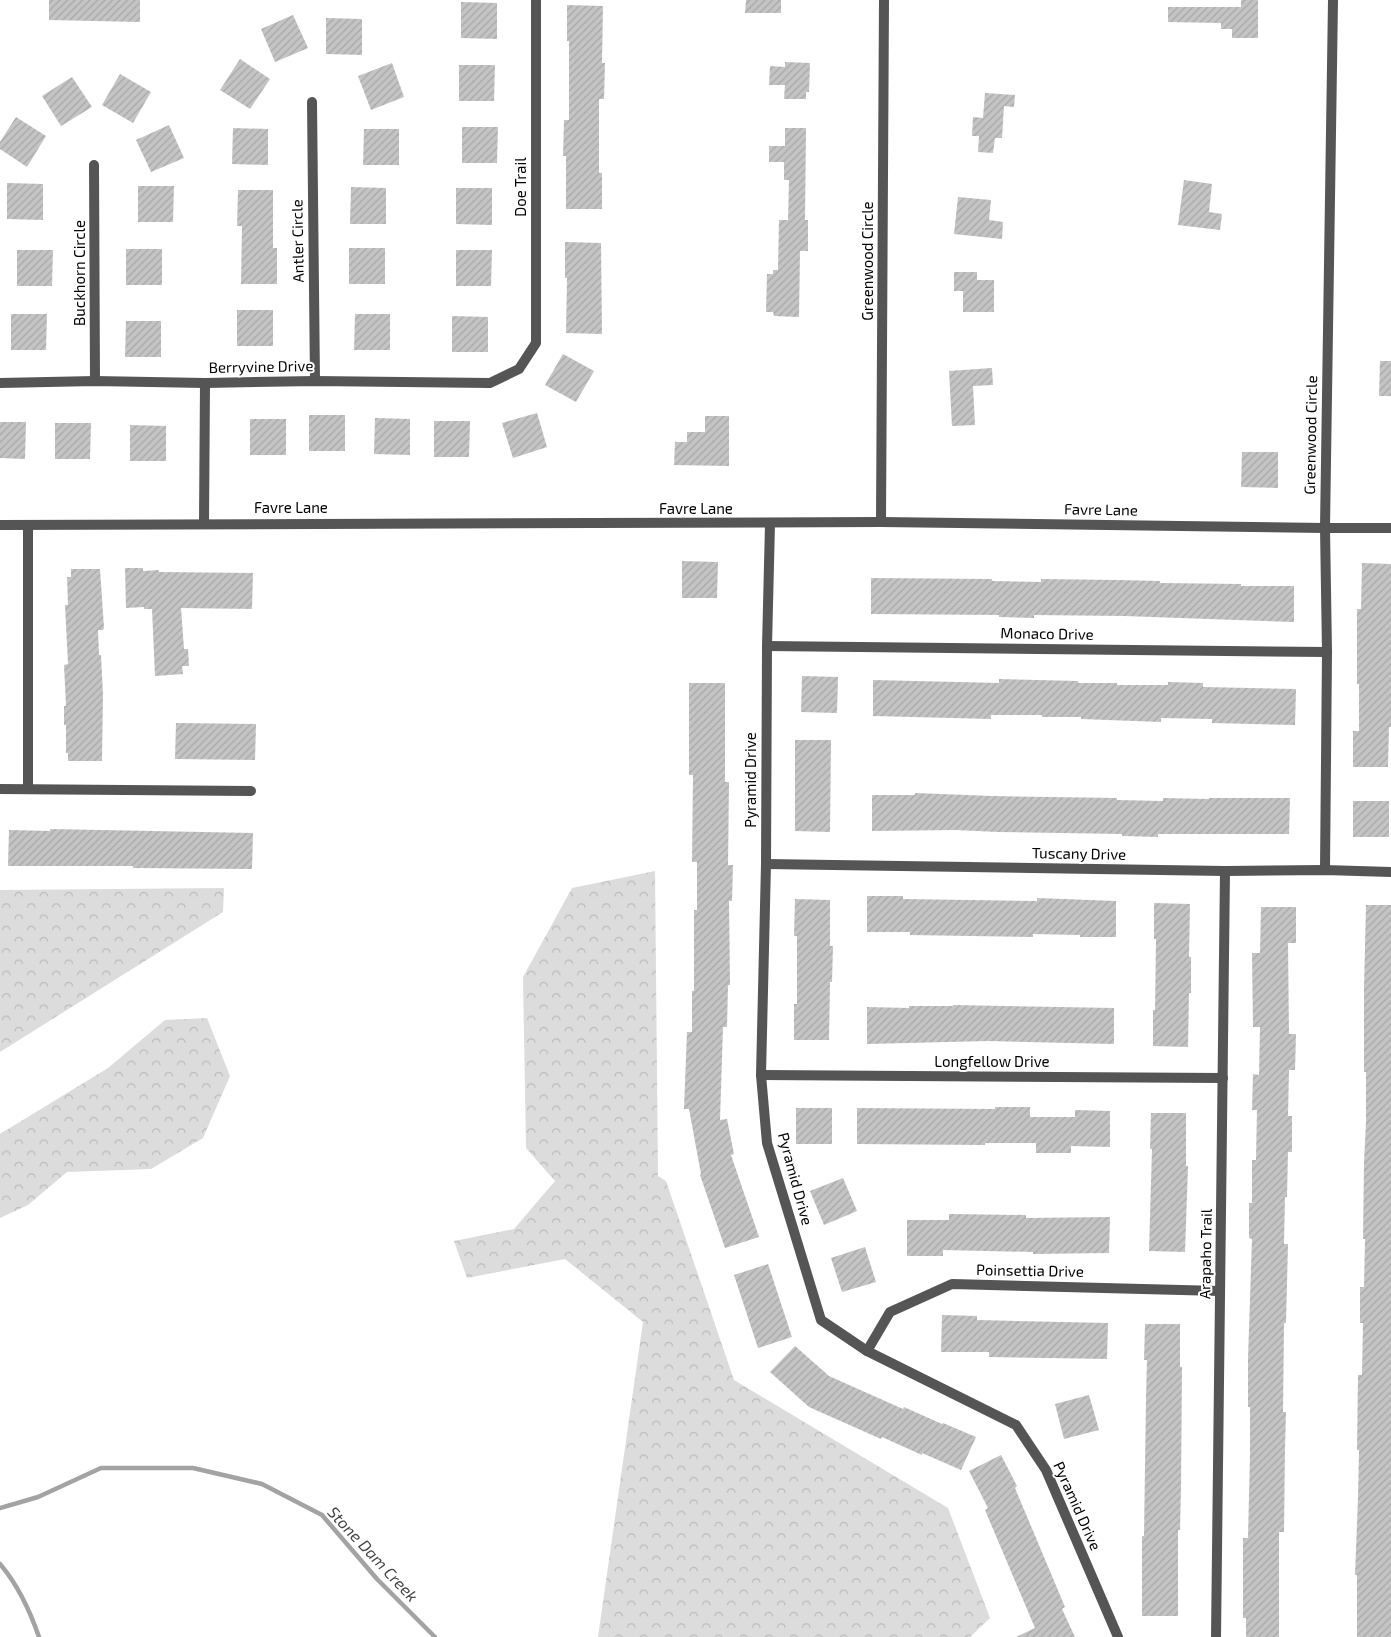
<svg xmlns="http://www.w3.org/2000/svg" width="1391" height="1637" viewBox="0 0 1391 1637" font-family="'Exo 2',sans-serif">
  <style>
    .forest { fill: url(#forest-crowns) }
    .lines { fill: none; stroke-linecap: round; stroke-linejoin: round }
    .stream { stroke: #a3a3a3; stroke-width: 4.5 }
    .building { fill: url(#building-hatch) }
    .minor { stroke: #555; stroke-width: 10 }
    .tertiary { stroke: #555; stroke-width: 10 }
    .labels { text-anchor: middle; stroke-width: 4; stroke-linejoin: round; paint-order: stroke }
    .street-label { font-size: 15px; fill: #000; stroke: #fff }
    .water-label { font-size: 16px; font-style: italic; fill: #444; stroke: #fff }
  </style>
  <defs>
    <pattern id="forest-crowns" width="20" height="18" patternUnits="userSpaceOnUse" patternTransform="scale(1.25)"><rect width="20" height="18" fill="#dcdcdc"/><path d="M2 6a3 3 0 1 1 6 0M12 15a3 3 0 1 1 6 0" fill="none" stroke="#bbb"/></pattern>
    <pattern id="building-hatch" width="6" height="6" patternUnits="userSpaceOnUse" patternTransform="scale(1.25)"><rect width="6" height="6" fill="#c4c4c4"/><path d="M-1 1l2-2M0 6l6-6M5 7l2-2" fill="none" stroke="#a7a7a7"/></pattern>
  </defs>
  <rect width="100%" height="100%" fill="#fff"/>
  <g class="forest">
    <path d="M655,871L658,1176L666,1181L734,1380L948,1508L990,1618L970,1637H598L643,1322L565,1259L467,1278L454,1241L514,1229L555,1181L526,1148L523,977L572,888Z"/>
    <path d="M224,888L223,912L0,1052V890Z"/>
    <path d="M207,1018L230,1076L203,1138L151,1169L67,1172L28,1205L0,1218V1134L108,1068L165,1020Z"/>
  </g>
  <g class="lines">
    <g class="stream">
      <path d="M0,1508L38,1497L101,1468H193L262,1484L322,1515L377,1579L435,1637"/>
      <path d="M0,1564C18,1585 30,1611 39,1637"/>
    </g>
  </g>
  <g class="building">
    <path d="M49,0H140V22L49,20Z"/>
    <path d="M746,0H781V13H745Z"/>
    <path d="M1241,0H1258V38H1232V29H1221V23L1168,22V7H1241Z"/>
    <path d="M461,2L497,3V39L461,38Z"/>
    <path d="M567,5L603,6L602,63H605L604,99H599V173H602V209H566V156H563L564,120H569V41H567Z"/>
    <path d="M293,15L308,48L275,62L261,29Z"/>
    <path d="M326,18L362,19V55L326,54Z"/>
    <path d="M240,59L270,79L250,109L220,90Z"/>
    <path d="M785,62L810,63L809,92H806V99H784L785,85H769L770,66L785,67Z"/>
    <path d="M392,63L404,97L371,110L358,76Z"/>
    <path d="M459,65H495L494,101H459Z"/>
    <path d="M120,74L151,92L133,123L102,105Z"/>
    <path d="M72,77L92,107L61,126L42,96Z"/>
    <path d="M985,93L1015,95L1014,107L1004,106L1002,138H995L993,153L978,152L979,136H972L973,117L983,118Z"/>
    <path d="M16,117L46,136L27,167L0,149V142Z"/>
    <path d="M169,125L184,158L151,172L136,140Z"/>
    <path d="M462,127H498L497,163H462Z"/>
    <path d="M233,128L268,129V165L232,164Z"/>
    <path d="M785,128H806L805,220H808V251H800L799,317L774,316L773,312H766L767,274H773V270H778L779,220H788L789,180H784V162H769V146H785Z"/>
    <path d="M364,129H399V165H363Z"/>
    <path d="M1184,180L1212,184L1209,212L1222,214L1220,230L1178,225Z"/>
    <path d="M7,183L43,184V220L7,219Z"/>
    <path d="M138,186H174L173,222H138Z"/>
    <path d="M351,187L386,188V224H350Z"/>
    <path d="M456,188H492V225L456,224Z"/>
    <path d="M238,190H273V248H277V284H241L242,226H237Z"/>
    <path d="M958,197L991,200L989,220L1003,222L1002,239L954,234Z"/>
    <path d="M565,242L601,243L602,334L566,333L567,278H565Z"/>
    <rect x="349" y="248" width="36" height="36"/>
    <rect x="126" y="249" width="36" height="36"/>
    <path d="M17,250H53L52,286H17Z"/>
    <path d="M456,250H492L491,286H456Z"/>
    <path d="M954,272H977V280H994V312H963V291H954Z"/>
    <rect x="237" y="310" width="36" height="36"/>
    <path d="M11,314H47L46,350H11Z"/>
    <path d="M355,314H390V350H354Z"/>
    <path d="M452,316L488,317V352H452Z"/>
    <path d="M126,321H161V357H125Z"/>
    <path d="M563,354L594,371L576,402L545,385Z"/>
    <path d="M1380,361H1391V396H1379Z"/>
    <path d="M992,368L993,385L973,386L975,425L952,426L949,371Z"/>
    <path d="M537,413L547,447L513,458L502,423Z"/>
    <rect x="309" y="415" width="36" height="36"/>
    <path d="M705,416H729V466L674,465L675,442H687V432H705Z"/>
    <path d="M375,418L410,419V455L374,454Z"/>
    <rect x="250" y="419" width="36" height="36"/>
    <path d="M434,421H470L469,457H434Z"/>
    <path d="M0,422H26L25,459L0,458Z"/>
    <path d="M55,423H91L90,459H55Z"/>
    <path d="M130,425L166,426V461H130Z"/>
    <path d="M1242,452H1278V488L1241,487Z"/>
    <path d="M682,561L718,562L717,598H682Z"/>
    <path d="M1362,563L1391,564V727H1389L1388,767H1353V731H1359V684H1357V609H1361Z"/>
    <path d="M125,568H143V571L159,570V572L253,573L252,609L181,608L184,649H188L189,666H182L183,674L155,676L152,609H144V607L126,608Z"/>
    <path d="M71,569H100L104,628L103,630H98L99,655H101L103,694L102,761H68V753H66V725H64V706H66L64,665L68,664L65,605H68L67,577H71Z"/>
    <path d="M871,578L992,579V581L1041,582V579L1117,580L1160,581V583L1241,584V586H1294V622L1124,616L1034,615V618L999,617V615L871,614Z"/>
    <path d="M802,676L838,677L837,713L801,712Z"/>
    <path d="M999,679L1078,681V683H1117V685H1168V682L1203,683V687L1296,689L1295,725L1212,723V719L1161,718V722L1081,719V717H1042V715H991V719L873,716V680L999,683Z"/>
    <path d="M689,683H725V782H729L728,865H733L732,901H729L730,985H728L727,1027H723L720,1120L727,1119L734,1154L731,1155L759,1237L725,1248L700,1175L701,1174L689,1109H684L687,1032H692V991H694V910H697V862H692L693,775H689Z"/>
    <path d="M176,723L256,724L255,760L175,759Z"/>
    <path d="M795,740H831L830,832L795,831Z"/>
    <path d="M915,793L992,796L1117,798V800L1163,801V798L1209,799V798H1290L1289,834H1158V837L1122,836V834L998,832L956,830L872,831V795H915Z"/>
    <rect x="1353" y="801" width="36" height="36"/>
    <path d="M50,829L253,833L252,869L133,868V866H8L9,830L50,831Z"/>
    <path d="M867,896H903V899L1037,901V898L1116,901V937H1080V935L1033,934V937L910,935V932H867Z"/>
    <path d="M795,899L830,900V946H833L832,982H830L829,1040H794V1004H797V936H794Z"/>
    <path d="M1154,903L1190,904L1189,957H1191V993H1189L1188,1047L1153,1046V1010H1155L1156,939H1154Z"/>
    <path d="M1366,905H1391V1637H1357V1575H1355L1358,1498L1359,1450H1357L1358,1375H1362L1363,1323H1360V1287H1364L1365,1239H1363L1364,1163L1366,1122V1072H1364V989Z"/>
    <path d="M1261,907H1296V943H1288L1289,1034H1296L1295,1070H1289L1288,1116H1292V1152H1288L1287,1197H1285L1284,1244H1288L1286,1323H1284L1283,1412H1286L1285,1448L1284,1532H1279V1637H1246V1618H1243V1538H1248L1250,1454V1407H1248V1359L1252,1239L1249,1238V1203H1252V1160H1256L1257,1110H1252L1253,1074L1259,1075L1260,1027H1253L1252,953H1260Z"/>
    <path d="M953,1005L1114,1008V1044L988,1041L867,1044V1007L909,1008V1006H953Z"/>
    <path d="M995,1107H1030V1117H1075V1110L1110,1111V1147L1071,1146V1153H1036V1143H985V1145L857,1144V1108L995,1109Z"/>
    <rect x="796" y="1108" width="36" height="36"/>
    <path d="M1151,1113H1186V1166H1188L1185,1252L1149,1251L1152,1149H1150Z"/>
    <path d="M843,1178L857,1211L824,1225L810,1191Z"/>
    <path d="M949,1214L1026,1215V1218L1110,1217L1109,1253L1033,1254V1252L943,1250V1256H907V1220H949Z"/>
    <path d="M865,1247L876,1282L842,1292L831,1258Z"/>
    <path d="M768,1264L792,1337L758,1348L734,1275Z"/>
    <path d="M942,1315L977,1316V1320L1108,1323L1107,1359L989,1357V1352H941Z"/>
    <path d="M1145,1324H1180V1367H1182L1181,1488L1180,1530H1178V1616H1142V1536H1144L1146,1398L1147,1360H1144Z"/>
    <path d="M795,1346L829,1376L903,1409L904,1407L942,1424L943,1423L976,1437L961,1470L922,1453V1455L882,1437L881,1439L809,1407L770,1372Z"/>
    <path d="M1089,1395L1099,1430L1064,1439L1055,1404Z"/>
    <path d="M1001,1455L1017,1486L1015,1488L1065,1607L1062,1609L1075,1637H1016L1035,1628L985,1510L988,1508L969,1471Z"/>
  </g>
  <g class="lines">
    <g class="minor">
      <path d="M312,102L315,381"/>
      <path d="M94,165L95,381"/>
      <path d="M0,383L95,381L205,383L315,381L490,383L519,369L536,343V0"/>
      <path d="M881,522L884,0"/>
      <path d="M204,523L205,383"/>
      <path d="M770,524L767,646L766,864L761,1075L767,1143L821,1320L867,1351L1016,1425L1046,1470L1118,1637"/>
      <path d="M28,525V789"/>
      <path d="M767,646L1327,652"/>
      <path d="M0,789L251,791"/>
      <path d="M766,864L1225,871L1325,870L1391,872"/>
      <path d="M1325,870L1327,652L1325,528L1333,0"/>
      <path d="M761,1075L1223,1078"/>
      <path d="M867,1351L890,1312L952,1284L1220,1291"/>
      <path d="M1216,1637L1225,871"/>
    </g>
    <path class="tertiary" d="M0,525L881,522L1325,528H1391"/>
  </g>
  <g class="labels">
    <g class="street-label">
      <text transform="translate(521 187) rotate(-90)" y="5">Doe Trail</text>
      <text transform="translate(298 241) rotate(-91)" y="5">Antler Circle</text>
      <text transform="translate(868 261) rotate(-90)" y="5">Greenwood Circle</text>
      <text transform="translate(80 273) rotate(-90)" y="5">Buckhorn Circle</text>
      <text transform="translate(261 367) rotate(-1)" y="5">Berryvine Drive</text>
      <text transform="translate(1311 435) rotate(-89)" y="5">Greenwood Circle</text>
      <text x="291" y="513">Favre Lane</text>
      <text x="696" y="514">Favre Lane</text>
      <text transform="translate(1101 510) rotate(1)" y="5">Favre Lane</text>
      <text transform="translate(1047 634) rotate(1)" y="5">Monaco Drive</text>
      <text transform="translate(751 780) rotate(-90)" y="5">Pyramid Drive</text>
      <text transform="translate(1079 854) rotate(1)" y="5">Tuscany Drive</text>
      <text x="992" y="1067">Longfellow Drive</text>
      <text transform="translate(795 1179) rotate(75)" y="5">Pyramid Drive</text>
      <text transform="translate(1206 1254) rotate(-89)" y="5">Arapaho Trail</text>
      <text transform="translate(1030 1271) rotate(1)" y="5">Poinsettia Drive</text>
      <text transform="translate(1077 1506) rotate(66)" y="5">Pyramid Drive</text>
    </g>
    <g class="water-label">
      <text transform="translate(373 1554) rotate(47)" y="6">Stone Dam Creek</text>
    </g>
  </g>
</svg>
